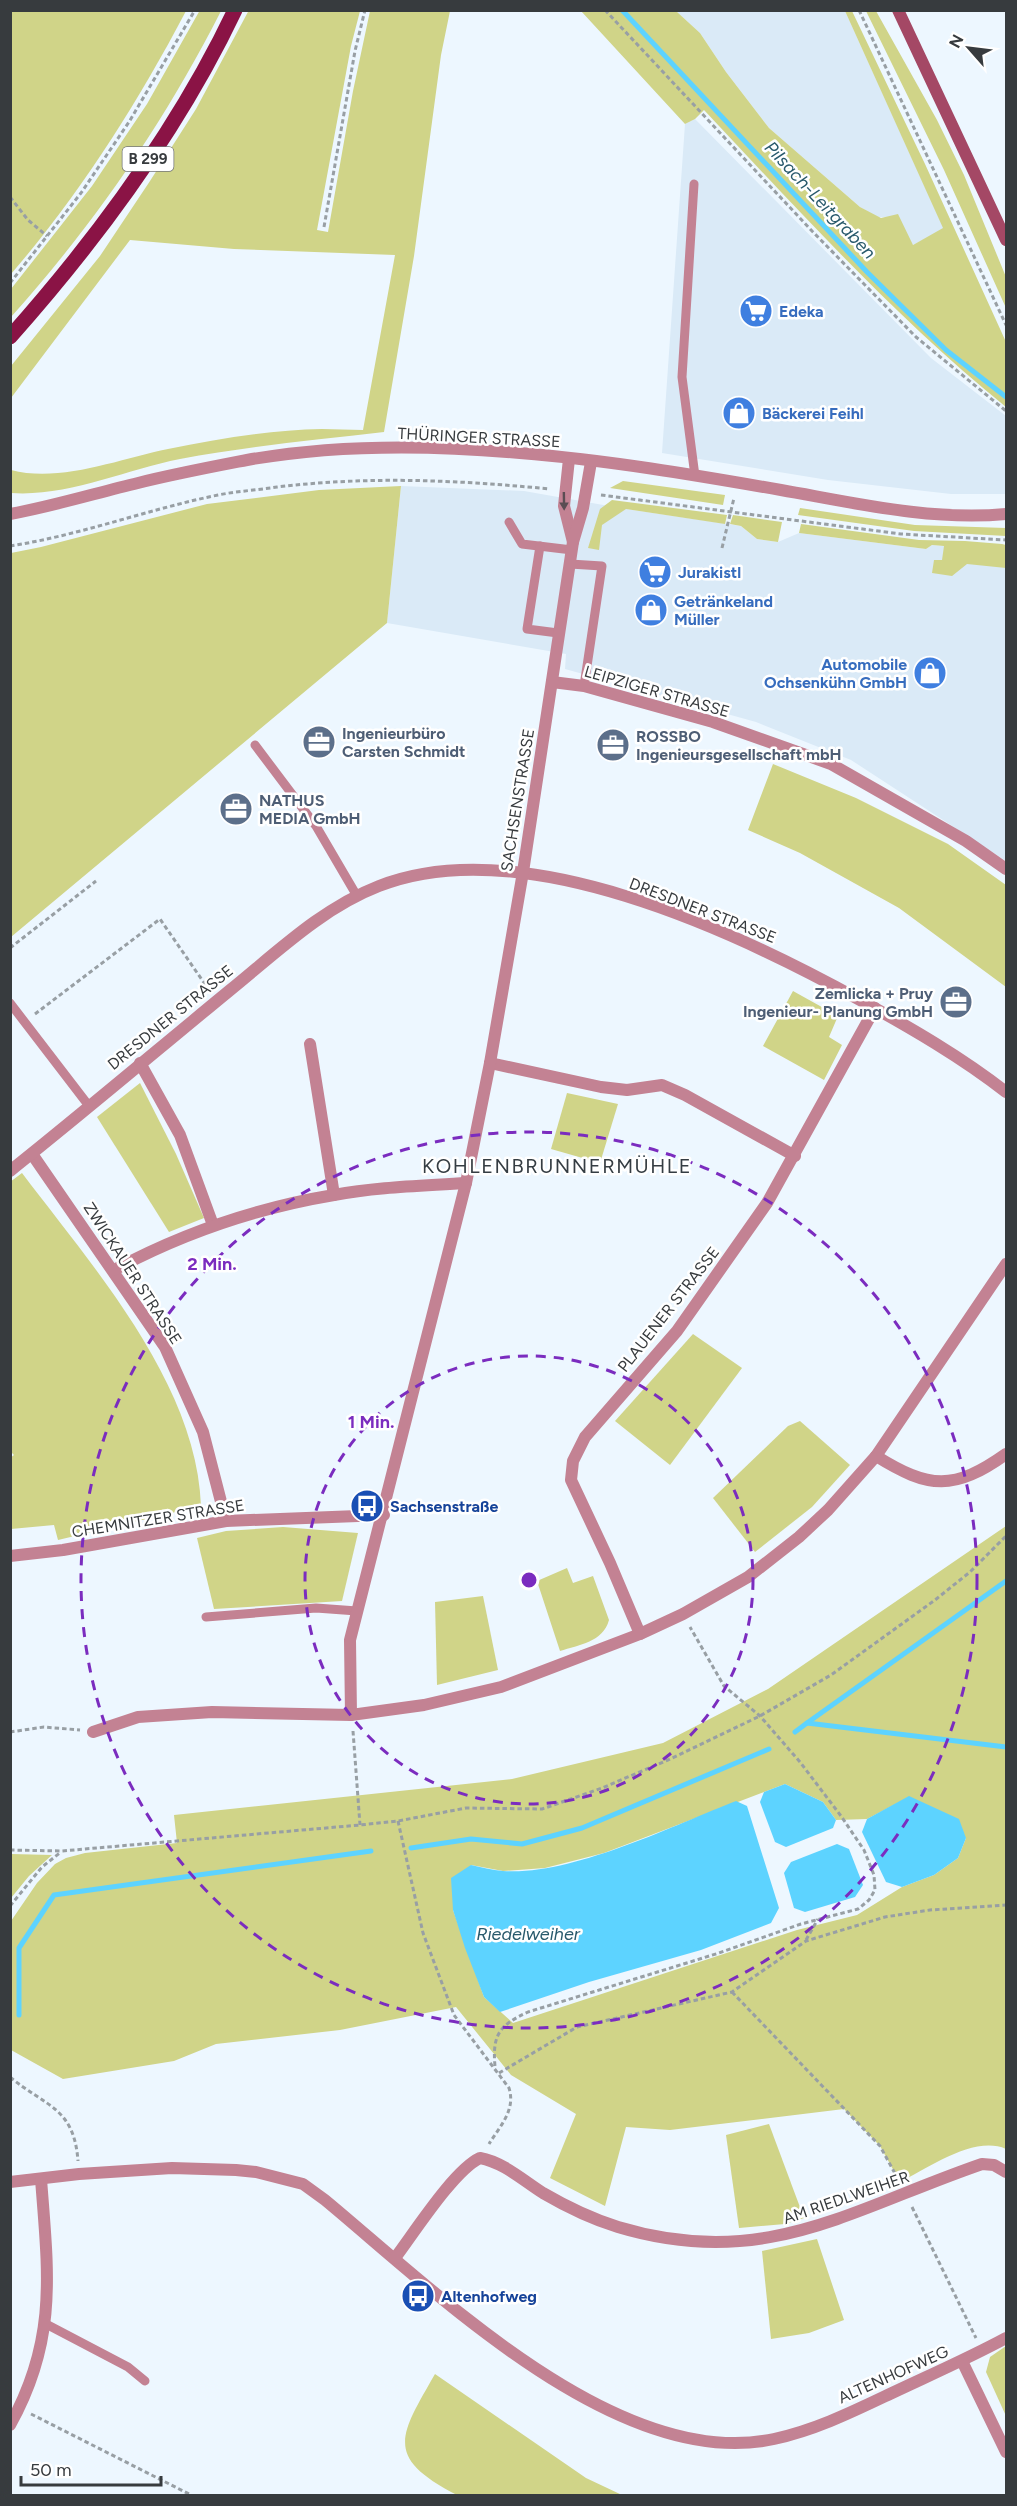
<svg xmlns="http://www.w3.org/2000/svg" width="1017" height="2506" viewBox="0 0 1017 2506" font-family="Figtree,sans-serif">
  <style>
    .built { fill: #daeaf7 }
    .green { fill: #d0d488; fill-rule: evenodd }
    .water { fill: #5dd3ff }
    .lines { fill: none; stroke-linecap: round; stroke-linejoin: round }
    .stream { stroke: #5dd3ff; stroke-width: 5 }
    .path { stroke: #989fa4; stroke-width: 3; stroke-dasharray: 4.5 3; stroke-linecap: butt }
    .service { stroke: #c38293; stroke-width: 9 }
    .minor { stroke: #c38293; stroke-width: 12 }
    .tertiary { stroke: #c38293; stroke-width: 12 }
    .secondary { stroke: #a44865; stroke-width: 12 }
    .primary { stroke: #8a1345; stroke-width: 15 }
    .oneway { fill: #5a4d53 }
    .ring { fill: none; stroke: #7b2cbf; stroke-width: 3; stroke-dasharray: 10 8 }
    .labels { text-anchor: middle; stroke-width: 5; stroke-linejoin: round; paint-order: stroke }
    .shield { fill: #fff; stroke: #737678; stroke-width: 1.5 }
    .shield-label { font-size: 15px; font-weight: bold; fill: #373b3e }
    .shop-label { font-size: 16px; font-weight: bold; fill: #366cbe; stroke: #fff; text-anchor: start }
    .street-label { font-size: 16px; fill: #373b3e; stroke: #fff }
    .service-label { font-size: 16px; font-weight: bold; fill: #4e5e75; stroke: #fff; text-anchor: start }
    .transit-label { font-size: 16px; font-weight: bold; fill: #164399; stroke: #fff; text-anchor: start }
    .water-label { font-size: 18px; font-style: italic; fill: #295a6c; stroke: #fff }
    .quarter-label { font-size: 20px; letter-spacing: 1.5px; fill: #353d43; stroke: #fff }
    .centre { fill: #7b2cbf; stroke: #fff; stroke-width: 3 }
    .ring-label { font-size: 18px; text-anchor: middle; font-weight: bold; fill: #7b2cbf; stroke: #fff; stroke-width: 5; stroke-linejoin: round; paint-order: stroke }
  </style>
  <rect width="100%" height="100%" fill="#edf7ff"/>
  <g class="built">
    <path d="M676,11H845L944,229L913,245L886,217H877L860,207L769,128L726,72L700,33Z"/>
    <path d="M695,119L931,358L1006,416V494H951L828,480L662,453L685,124Z"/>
    <path d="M401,486L524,491L626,509L741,526L757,539L778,542L799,533L926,549L932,545L1006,552V861L851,760L756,722L565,669L566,654L387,623Z"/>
  </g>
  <g class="green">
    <path d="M200,10L221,11C164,123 95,223 11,317V289L92,186L147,104Z"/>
    <path d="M249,10L360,11L351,46L317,230L328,232L353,91L370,11H450L441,55L414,256L384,432C316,440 248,446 180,459C124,470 68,497 11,493V470C60,483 119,459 168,449C218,439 271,430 322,429C335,429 349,430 363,430L395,255L234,249L130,240L11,398V366L100,256L150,181L196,109Z"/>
    <path d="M10,11H186C137,104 80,194 11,274Z"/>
    <path d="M581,11H676L700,33L726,72L769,128L860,207L881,218L898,214L913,245L943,228L845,11H852L925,164L1006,342V407C896,318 801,213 704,110L695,119L685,124Z"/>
    <path d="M866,11H876L937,120L964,175L1006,277V308L944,170Z"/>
    <path d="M623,481L725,495L723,505L610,488Z"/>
    <path d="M401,486L387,623L11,937V553L41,547L207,504L319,490Z"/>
    <path d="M612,500L727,515L725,524L626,509L602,525L599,550L588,548L600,509Z"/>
    <path d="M800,508L915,525L1006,528V536L914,531L798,515Z"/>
    <path d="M733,515L782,522L778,542L757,539L741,526L730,524Z"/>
    <path d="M801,524L919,540L965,541L1002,544L1006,545V568L967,564L952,576L932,573L934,560H942L944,546L932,545L926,549L799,533Z"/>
    <path d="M773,764L856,798L948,844L1006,885V987L899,908L800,853L748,830Z"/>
    <path d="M793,991L838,1016L829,1037L842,1045L824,1080L763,1046Z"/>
    <path d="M140,1083L176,1154L204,1218L169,1232L97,1117Z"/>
    <path d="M567,1093L618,1104L600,1163L551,1149Z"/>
    <path d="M22,1173C93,1267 197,1384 201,1506L58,1540L54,1525L11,1529L10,1458L14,1455L10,1451V1182Z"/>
    <path d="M693,1334L742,1368L670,1465L615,1421Z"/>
    <path d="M800,1421L850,1465L812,1507L755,1552L713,1498L788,1426Z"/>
    <path d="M1006,1526V2149C974,2135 929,2168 900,2182L880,2146L844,2109L670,2130L626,2127L605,2206L550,2178L576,2114L511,2075L456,2007L340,2030L216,2044L174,2061L63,2079L11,2050V1921L37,1883L55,1864L66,1858L85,1853L177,1843L174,1815L512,1779L663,1743L768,1689ZM785,1784L823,1802L836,1820L867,1819L909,1797L966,1838L958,1858L934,1875L902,1887L857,1915L797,1930L513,2023L484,1997L453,1910L471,1865L503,1871L545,1868L604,1853Z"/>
    <path d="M283,1527L358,1533L342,1601L214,1609L197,1538L226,1531Z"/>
    <path d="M567,1568L573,1583L593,1576L609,1620C603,1642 579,1645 560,1651L537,1581Z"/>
    <path d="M483,1596L498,1670L437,1685L435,1602Z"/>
    <path d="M11,1854L52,1855L29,1876L11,1898Z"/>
    <path d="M769,2124L804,2218L785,2224L739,2228L726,2135Z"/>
    <path d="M817,2239L844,2320L809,2333L771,2339L762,2251Z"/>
    <path d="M1006,2346V2416L986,2372L990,2357Z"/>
    <path d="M435,2374L586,2478L622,2495H457C384,2457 399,2437 435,2374Z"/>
  </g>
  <g class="water">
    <path d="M785,1784L823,1802L836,1820L833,1828L786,1847L775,1842L760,1802L764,1792Z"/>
    <path d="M909,1796L959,1819L966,1838L958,1858L934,1875L902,1887L886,1882L862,1832L867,1819Z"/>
    <path d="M736,1801L747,1806L779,1908L771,1923L701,1950L589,1982L500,2012L484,1997L465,1948L453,1910L451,1878L471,1865C481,1867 492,1870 503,1871C571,1876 672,1826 736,1801Z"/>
    <path d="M837,1844L849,1849L863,1885L855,1897L805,1912L794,1908L784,1873L791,1862Z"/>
  </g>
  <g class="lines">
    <g class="stream">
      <path d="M622,10L867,272L946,350L1006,397"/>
      <path d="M807,1723L1006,1581"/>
      <path d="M795,1732L807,1723L1006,1747"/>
      <path d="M411,1848L471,1839L522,1844L582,1828L769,1749"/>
      <path d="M19,2015V1948L54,1895L371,1851"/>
    </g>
    <g class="path">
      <path d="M605,10L812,231L916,337L1006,411"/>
      <path d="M859,10L1006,325"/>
      <path d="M10,197L28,220L47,236"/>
      <path d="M324,227L355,51L365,10"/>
      <path d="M10,283L81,193L129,122L195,10"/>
      <path d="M601,495L901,534L1006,540"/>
      <path d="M10,546C81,535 149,509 218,495C238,491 258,490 277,487C370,476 457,480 550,489"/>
      <path d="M722,548L734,498"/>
      <path d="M10,948L96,881"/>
      <path d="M35,1014L160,919L209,990"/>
      <path d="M353,1731L360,1825"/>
      <path d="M10,1732L44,1727L80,1730"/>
      <path d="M398,1821L423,1933L454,2015L509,2088C516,2110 500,2126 489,2144"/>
      <path d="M10,1850L62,1851L360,1825L398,1821L466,1808L542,1809L602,1788L668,1760L760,1716L831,1675L935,1600L970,1572L1006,1536"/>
      <path d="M10,1906L42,1867L61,1852"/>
      <path d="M806,1940L818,1919"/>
      <path d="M732,1992L880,2146L898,2179"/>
      <path d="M495,2066C492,2034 500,2025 528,2012L719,1953L801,1924L858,1909L869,1900L875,1890L874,1875L864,1850L841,1816L800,1762L760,1716L724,1686L690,1627"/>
      <path d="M499,2073L577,2027L732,1992L806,1941L885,1917L930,1910L1006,1905"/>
      <path d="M10,2077C46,2107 74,2107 78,2161"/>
      <path d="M912,2207L976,2338"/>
      <path d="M31,2414L193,2496"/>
    </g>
    <g class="service">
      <path d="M694,184L682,377L695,476"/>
      <path d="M509,522L522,544L572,550"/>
      <path d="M540,546L527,629L558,633"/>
      <path d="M570,564L602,566L584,686"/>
      <path d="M255,745L316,826L357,896"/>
      <path d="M10,1003L89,1106"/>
      <path d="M206,1617L316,1608L357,1611"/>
      <path d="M46,2324L128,2367L145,2381"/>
    </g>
    <g class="minor">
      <path d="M569,459L564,506L573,542"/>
      <path d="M552,682L584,686L713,722L831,764L966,841L1006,869"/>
      <path d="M310,1044L334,1195"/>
      <path d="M140,1063L180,1135L213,1225"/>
      <path d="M490,1063L601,1087L627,1090L662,1085L685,1095L795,1156"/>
      <path d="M32,1154L165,1347L203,1432L226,1521"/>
      <path d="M10,1171C84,1112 156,1051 229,991C276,953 322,908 379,886C521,830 735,931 860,1000C911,1028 961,1057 1006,1092"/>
      <path d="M114,1270C183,1233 256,1208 334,1195C377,1187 422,1186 466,1183"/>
      <path d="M876,1456C929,1489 954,1491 1006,1454"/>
      <path d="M10,1556L63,1550L226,1521L384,1515"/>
      <path d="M640,1634L610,1563L571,1480L573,1461L585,1437L677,1331L767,1203L875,1008"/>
      <path d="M351,1715L350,1640L466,1183L490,1063L523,872L573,542L583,508L591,462"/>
      <path d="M93,1732L138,1717L212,1712L351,1715L424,1705L501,1687L640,1634L683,1614L748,1577L799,1537L828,1510L876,1456L1006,1264"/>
      <path d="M10,2182L79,2174L172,2168L236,2170L256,2172L303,2184L325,2200C435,2291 619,2473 774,2439C816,2430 854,2411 892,2393C930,2375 969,2358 1006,2338"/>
      <path d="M395,2258C414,2233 454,2170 480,2158C503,2162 524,2181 543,2193C567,2207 592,2219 618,2227C764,2271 851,2209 982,2164L994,2165L1006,2172"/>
      <path d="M962,2361L1006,2452"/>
      <path d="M10,2425C58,2339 48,2272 41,2179"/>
    </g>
    <path class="tertiary" d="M10,514C54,506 96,493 138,483C174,474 211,467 247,460C336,444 431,445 520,453C607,460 695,475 781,490C855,503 931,521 1006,514"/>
    <path class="secondary" d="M898,10L1006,240"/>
    <path class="primary" d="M10,337C98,238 178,130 235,10"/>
  </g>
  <defs><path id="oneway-solid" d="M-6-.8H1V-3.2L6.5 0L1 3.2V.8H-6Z" transform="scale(1.5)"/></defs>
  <use class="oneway" href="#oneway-solid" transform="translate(564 501) rotate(89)"/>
  <g class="ring">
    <circle cx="529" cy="1580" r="224"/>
    <circle cx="529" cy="1580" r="448"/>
  </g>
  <defs>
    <g id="supermarket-disc" transform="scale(1.725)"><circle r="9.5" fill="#3f7fe0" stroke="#fff"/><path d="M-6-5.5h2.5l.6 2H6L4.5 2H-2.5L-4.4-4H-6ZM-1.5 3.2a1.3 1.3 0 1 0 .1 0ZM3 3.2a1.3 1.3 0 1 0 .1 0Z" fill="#fff"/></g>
    <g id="shop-disc" transform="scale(1.725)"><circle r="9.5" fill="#3f7fe0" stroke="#fff"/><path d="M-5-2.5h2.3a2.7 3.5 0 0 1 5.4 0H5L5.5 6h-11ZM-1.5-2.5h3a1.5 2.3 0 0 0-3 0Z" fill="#fff"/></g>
    <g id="office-disc" transform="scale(1.725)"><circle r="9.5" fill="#5c6f8a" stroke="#fff"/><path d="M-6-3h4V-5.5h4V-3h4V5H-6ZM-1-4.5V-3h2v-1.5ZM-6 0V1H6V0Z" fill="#fff"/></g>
    <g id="bus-disc" transform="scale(1.725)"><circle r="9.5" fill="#1a4fb4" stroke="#fff"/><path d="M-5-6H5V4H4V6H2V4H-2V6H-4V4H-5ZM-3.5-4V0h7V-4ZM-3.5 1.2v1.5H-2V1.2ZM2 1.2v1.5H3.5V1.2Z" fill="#fff"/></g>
  </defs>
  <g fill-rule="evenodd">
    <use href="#supermarket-disc" x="756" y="311"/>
    <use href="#shop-disc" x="739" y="413"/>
    <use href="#supermarket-disc" x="655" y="572"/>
    <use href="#shop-disc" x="651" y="610"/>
    <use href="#shop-disc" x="930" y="673"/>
    <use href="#office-disc" x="319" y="742"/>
    <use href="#office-disc" x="613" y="745"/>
    <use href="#office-disc" x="236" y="809"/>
    <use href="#office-disc" x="956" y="1002"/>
    <use href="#bus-disc" x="367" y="1506"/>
    <use href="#bus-disc" x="418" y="2296"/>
  </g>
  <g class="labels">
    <rect class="shield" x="122.5" y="147" width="51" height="24" rx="4.5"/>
    <g class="shield-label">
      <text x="148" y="164">B 299</text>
    </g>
    <g class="shop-label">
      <text x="779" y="317">Edeka</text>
      <text x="762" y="419">Bäckerei Feihl</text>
      <text x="678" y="578">Jurakistl</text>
      <text x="674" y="607">Getränkeland<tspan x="674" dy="18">Müller</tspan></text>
      <text x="907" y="670" text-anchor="end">Automobile<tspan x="907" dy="18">Ochsenkühn GmbH</tspan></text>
    </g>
    <g class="street-label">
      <text transform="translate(479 437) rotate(3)" y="6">THÜRINGER STRASSE</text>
      <text transform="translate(657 691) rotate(16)" y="6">LEIPZIGER STRASSE</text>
      <text transform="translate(517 800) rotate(-81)" y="6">SACHSENSTRASSE</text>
      <text transform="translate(703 910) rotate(21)" y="6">DRESDNER STRASSE</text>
      <text transform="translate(170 1017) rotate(-39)" y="6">DRESDNER STRASSE</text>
      <text transform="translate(133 1273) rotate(57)" y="6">ZWICKAUER STRASSE</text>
      <text transform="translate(668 1309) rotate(-52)" y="6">PLAUENER STRASSE</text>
      <text transform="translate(158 1518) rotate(-9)" y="6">CHEMNITZER STRASSE</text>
      <text transform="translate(846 2197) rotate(-19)" y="6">AM RIEDLWEIHER</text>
      <text transform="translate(893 2374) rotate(-24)" y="6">ALTENHOFWEG</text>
    </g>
    <g class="service-label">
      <text x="342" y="739">Ingenieurbüro<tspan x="342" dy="18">Carsten Schmidt</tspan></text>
      <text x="636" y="742">ROSSBO<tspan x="636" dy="18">Ingenieursgesellschaft mbH</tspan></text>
      <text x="259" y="806">NATHUS<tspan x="259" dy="18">MEDIA GmbH</tspan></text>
      <text x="933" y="999" text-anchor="end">Zemlicka + Pruy<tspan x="933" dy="18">Ingenieur- Planung GmbH</tspan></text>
    </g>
    <g class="transit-label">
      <text x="390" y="1512">Sachsenstraße</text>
      <text x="441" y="2302">Altenhofweg</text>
    </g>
    <g class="water-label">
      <text transform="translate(820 200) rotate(47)" y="6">Pilsach-Leitgraben</text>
      <text x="528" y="1940">Riedelweiher</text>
    </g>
    <g class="quarter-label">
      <text x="557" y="1173">KOHLENBRUNNERMÜHLE</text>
    </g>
  </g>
  <circle cx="529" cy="1580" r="9" class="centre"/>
  <g class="ring-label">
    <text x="212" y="1270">2 Min.</text>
    <text x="371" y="1428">1 Min.</text>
  </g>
  <rect width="1017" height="2506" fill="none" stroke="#373b3e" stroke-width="24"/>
  <g transform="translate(969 48) rotate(298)" stroke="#ffffff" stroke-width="4.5" paint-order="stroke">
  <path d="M0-4.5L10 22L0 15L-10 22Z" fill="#373b3e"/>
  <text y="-9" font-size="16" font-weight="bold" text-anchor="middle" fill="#373b3e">N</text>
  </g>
  <path d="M21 2476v9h140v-9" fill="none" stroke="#373b3e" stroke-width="3"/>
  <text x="30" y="2476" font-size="18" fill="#373b3e" stroke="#ffffff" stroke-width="4.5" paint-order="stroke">50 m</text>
</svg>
